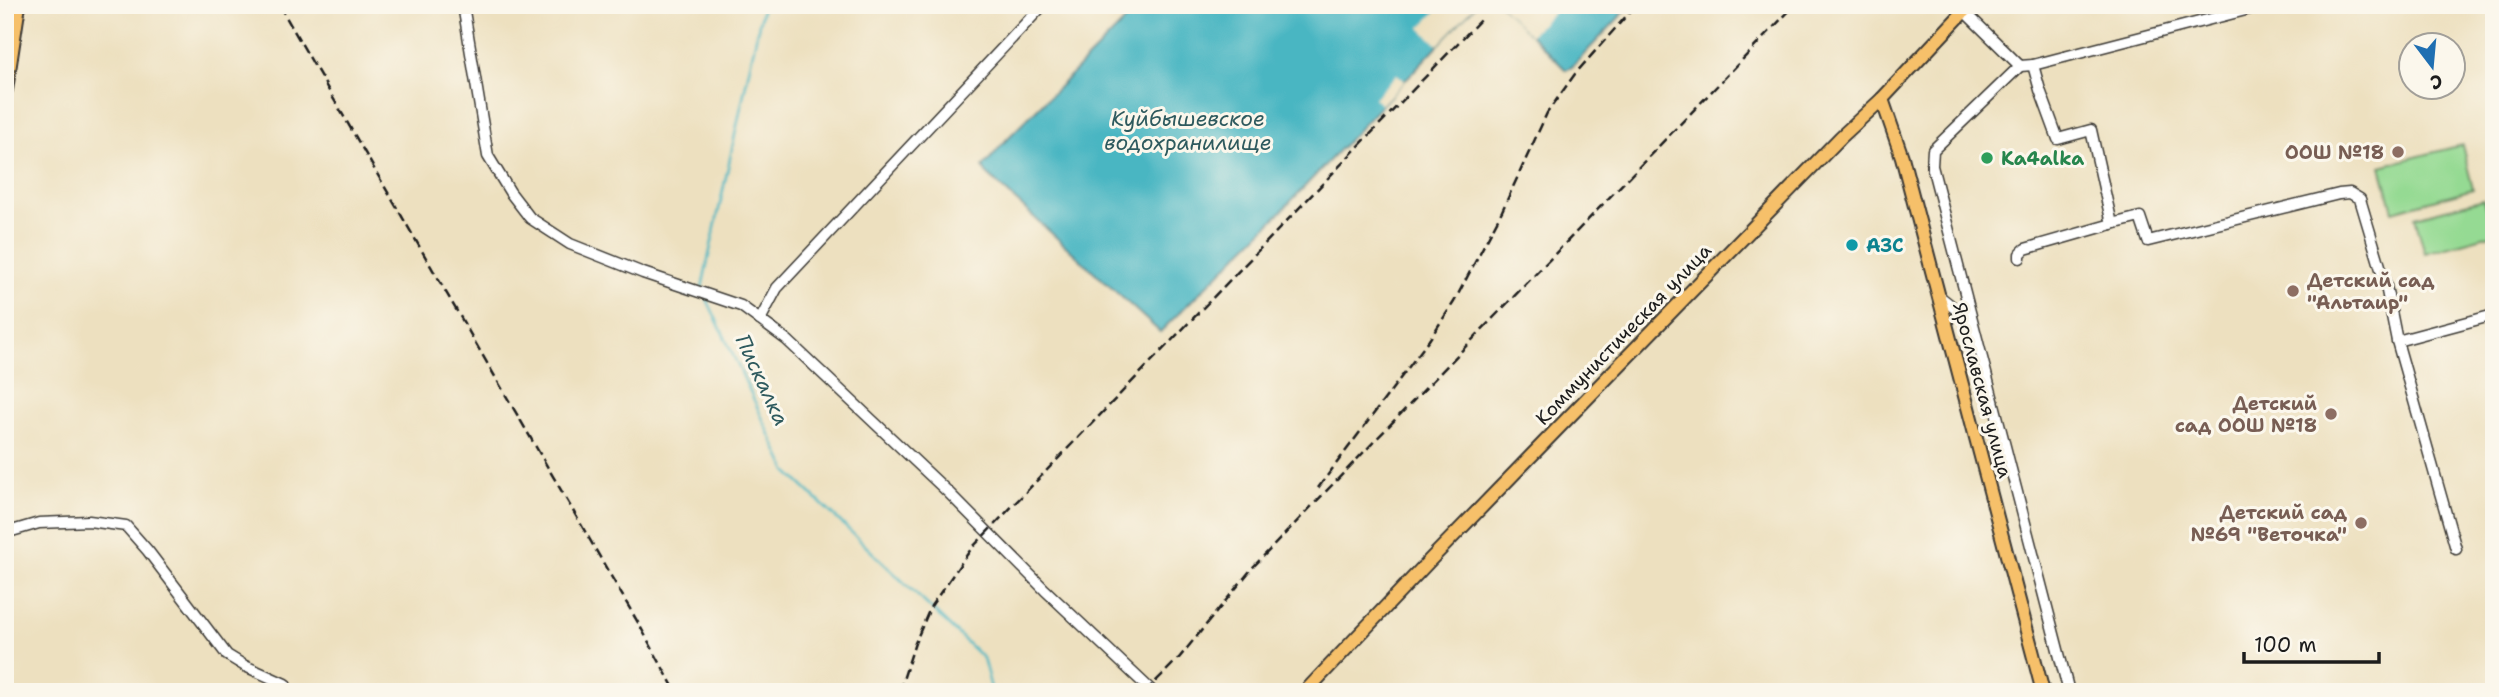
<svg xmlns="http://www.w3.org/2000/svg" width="2499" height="697" viewBox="0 0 2499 697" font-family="'Shantell Sans',sans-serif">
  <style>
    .green { fill: #95da93; stroke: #587b58; stroke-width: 2 }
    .water { fill: #48b6c2; stroke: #32696f; stroke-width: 2 }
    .pier { fill: #ede0bf }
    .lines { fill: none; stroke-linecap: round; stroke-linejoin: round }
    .stream { stroke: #48b6c2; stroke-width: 2.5 }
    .minor-casing { stroke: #3b3934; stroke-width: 13 }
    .major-casing { stroke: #3b3934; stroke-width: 16 }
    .highway-casing { stroke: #3b3934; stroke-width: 18 }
    .minor { stroke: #fff; stroke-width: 10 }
    .major { stroke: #f6c06b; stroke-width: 12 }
    .highway { stroke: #f6c06b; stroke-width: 14 }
    .rail { stroke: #1c1c1c; stroke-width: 2.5; stroke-dasharray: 10 5; stroke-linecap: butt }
    .education-dot { fill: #8d6e63; stroke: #fbf7ec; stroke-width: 2.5 }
    .leisure-dot { fill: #2e9e5b; stroke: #fbf7ec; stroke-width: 2.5 }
    .culture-dot { fill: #0f9aa8; stroke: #fbf7ec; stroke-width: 2.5 }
    .labels { text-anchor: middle; stroke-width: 6; stroke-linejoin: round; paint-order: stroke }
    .education-label { font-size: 19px; font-weight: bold; fill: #785e54; stroke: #fbf7ec; text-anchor: end }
    .leisure-label { font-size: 19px; font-weight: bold; fill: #27864d; stroke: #fbf7ec; text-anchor: start }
    .culture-label { font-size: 19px; font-weight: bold; fill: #0d838f; stroke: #fbf7ec; text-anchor: start }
    .street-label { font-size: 19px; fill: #1c1c1c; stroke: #fbf7ec }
    .water-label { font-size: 21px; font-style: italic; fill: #2e5a5e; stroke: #fbf7ec }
  </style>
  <rect width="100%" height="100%" fill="#fbf7ec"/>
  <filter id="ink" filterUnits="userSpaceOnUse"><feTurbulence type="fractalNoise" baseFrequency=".0143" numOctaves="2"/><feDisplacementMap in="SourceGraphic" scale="14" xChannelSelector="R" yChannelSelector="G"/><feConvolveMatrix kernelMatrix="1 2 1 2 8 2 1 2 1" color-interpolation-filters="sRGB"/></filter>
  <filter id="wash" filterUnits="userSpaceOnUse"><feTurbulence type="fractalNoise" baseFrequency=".00686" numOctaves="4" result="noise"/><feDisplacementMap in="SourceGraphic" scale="28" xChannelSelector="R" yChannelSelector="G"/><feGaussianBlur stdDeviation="1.57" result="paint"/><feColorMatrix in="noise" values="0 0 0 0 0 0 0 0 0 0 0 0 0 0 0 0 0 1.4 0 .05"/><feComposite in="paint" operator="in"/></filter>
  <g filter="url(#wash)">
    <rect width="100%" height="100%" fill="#ede0bf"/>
    <g class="green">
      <path d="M2462,145L2473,189L2393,211L2381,166Z"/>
      <path d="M2484,199L2494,234L2425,253L2415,217Z"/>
    </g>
    <g class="water">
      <path d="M1141,5H1476L1276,217L1160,332L1002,188L986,173L983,167L1007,139Z"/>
      <path d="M1501,5H1631L1572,67L1566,70Z"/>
    </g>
    <g class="pier">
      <path d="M1442,5H1476L1438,45L1420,28Z"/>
      <path d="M1504,5H1554L1557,9L1530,35L1502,7Z"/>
      <path d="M1397,74L1405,81L1381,105L1374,98Z"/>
    </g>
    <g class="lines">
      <g class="stream">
        <path d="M702,288L763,5"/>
        <path d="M706,297L787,471L983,658L992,692"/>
      </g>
    </g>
  </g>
  <g filter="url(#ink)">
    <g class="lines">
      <g class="minor-casing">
        <g id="minor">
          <path d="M463,5L488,156L510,192L530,218L570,244L643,273L741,306L787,340L948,492L1045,590L1153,692"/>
          <path d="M1964,11L2020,66L2033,65L2265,5"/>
          <path d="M2033,65L2040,90L2058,139L2091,130L2112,224L2140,217L2148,241L2339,194L2350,193L2360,199L2386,286L2397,341L2456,549"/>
          <path d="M2020,66L1933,150L1932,166L2069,692"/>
          <path d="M2020,258V254L2025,249L2112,224"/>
          <path d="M1939,296L1972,322"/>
          <path d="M760,320L777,288L1043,5"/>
          <path d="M2397,341L2494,315"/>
          <path d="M5,533L39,523L89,521L126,526L148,551L227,655L245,666L285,684L288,692"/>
        </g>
      </g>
      <g class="major-casing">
        <g id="major">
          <path d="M1882,99L1902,157L2043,692"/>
          <path d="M1305,692L1431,559L1841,137L1882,99L1970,5"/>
        </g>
      </g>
      <g class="highway-casing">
        <path id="highway" d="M5,90L18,5"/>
      </g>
      <use href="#minor" class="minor"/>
      <use href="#major" class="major"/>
      <use href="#highway" class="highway"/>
      <g class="rail">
        <path d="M279,5L640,626L676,692"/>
        <path d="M1318,488L1429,340L1454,302L1502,211L1547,113L1575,74L1636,5"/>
        <path d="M899,692L915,643L931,606L971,549L1483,17"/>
        <path d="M1145,692L1179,658L1254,566L1795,5"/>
      </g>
    </g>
  </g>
  <g class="education-dot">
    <circle cx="2398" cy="152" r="7"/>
    <circle cx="2293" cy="291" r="7"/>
    <circle cx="2331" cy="414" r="7"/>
    <circle cx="2361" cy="523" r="7"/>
  </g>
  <circle class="leisure-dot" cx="1987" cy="158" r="7"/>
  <circle class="culture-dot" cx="1852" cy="245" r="7"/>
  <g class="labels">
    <g class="education-label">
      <text x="2384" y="159">ООШ №18</text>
      <text x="2307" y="287" text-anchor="start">Детский сад<tspan x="2307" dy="22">"Альтаир"</tspan></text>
      <text x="2317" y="410">Детский<tspan x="2317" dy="22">сад ООШ №18</tspan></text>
      <text x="2347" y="519">Детский сад<tspan x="2347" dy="22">№69 "Веточка"</tspan></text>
    </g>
    <g class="leisure-label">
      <text x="2001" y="165">Ka4alka</text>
    </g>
    <g class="culture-label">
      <text x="1866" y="252">АЗС</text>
    </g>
    <g class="street-label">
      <text transform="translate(1623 334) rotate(-46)" y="7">Коммунистическая улица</text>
      <text transform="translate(1983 390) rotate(75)" y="7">Ярославская улица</text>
    </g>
    <g class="water-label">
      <text x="1188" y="126">Куйбышевское<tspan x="1188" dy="24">водохранилище</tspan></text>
      <text transform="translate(762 380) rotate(65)" y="7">Пискалка</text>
    </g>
  </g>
  <rect width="2499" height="697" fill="none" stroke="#fbf7ec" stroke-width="28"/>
  <g transform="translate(2432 66) rotate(164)"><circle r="33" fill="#fbf7ec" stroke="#a29f99" stroke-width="2"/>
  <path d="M0-5L12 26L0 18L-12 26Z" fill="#1f6fb2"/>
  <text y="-10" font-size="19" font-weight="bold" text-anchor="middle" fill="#1c1c1c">С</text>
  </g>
  <path d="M2244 652v10h135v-10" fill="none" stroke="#1c1c1c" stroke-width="3.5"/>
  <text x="2254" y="652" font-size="21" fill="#1c1c1c" stroke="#fbf7ec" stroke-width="5" paint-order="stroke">100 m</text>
</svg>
